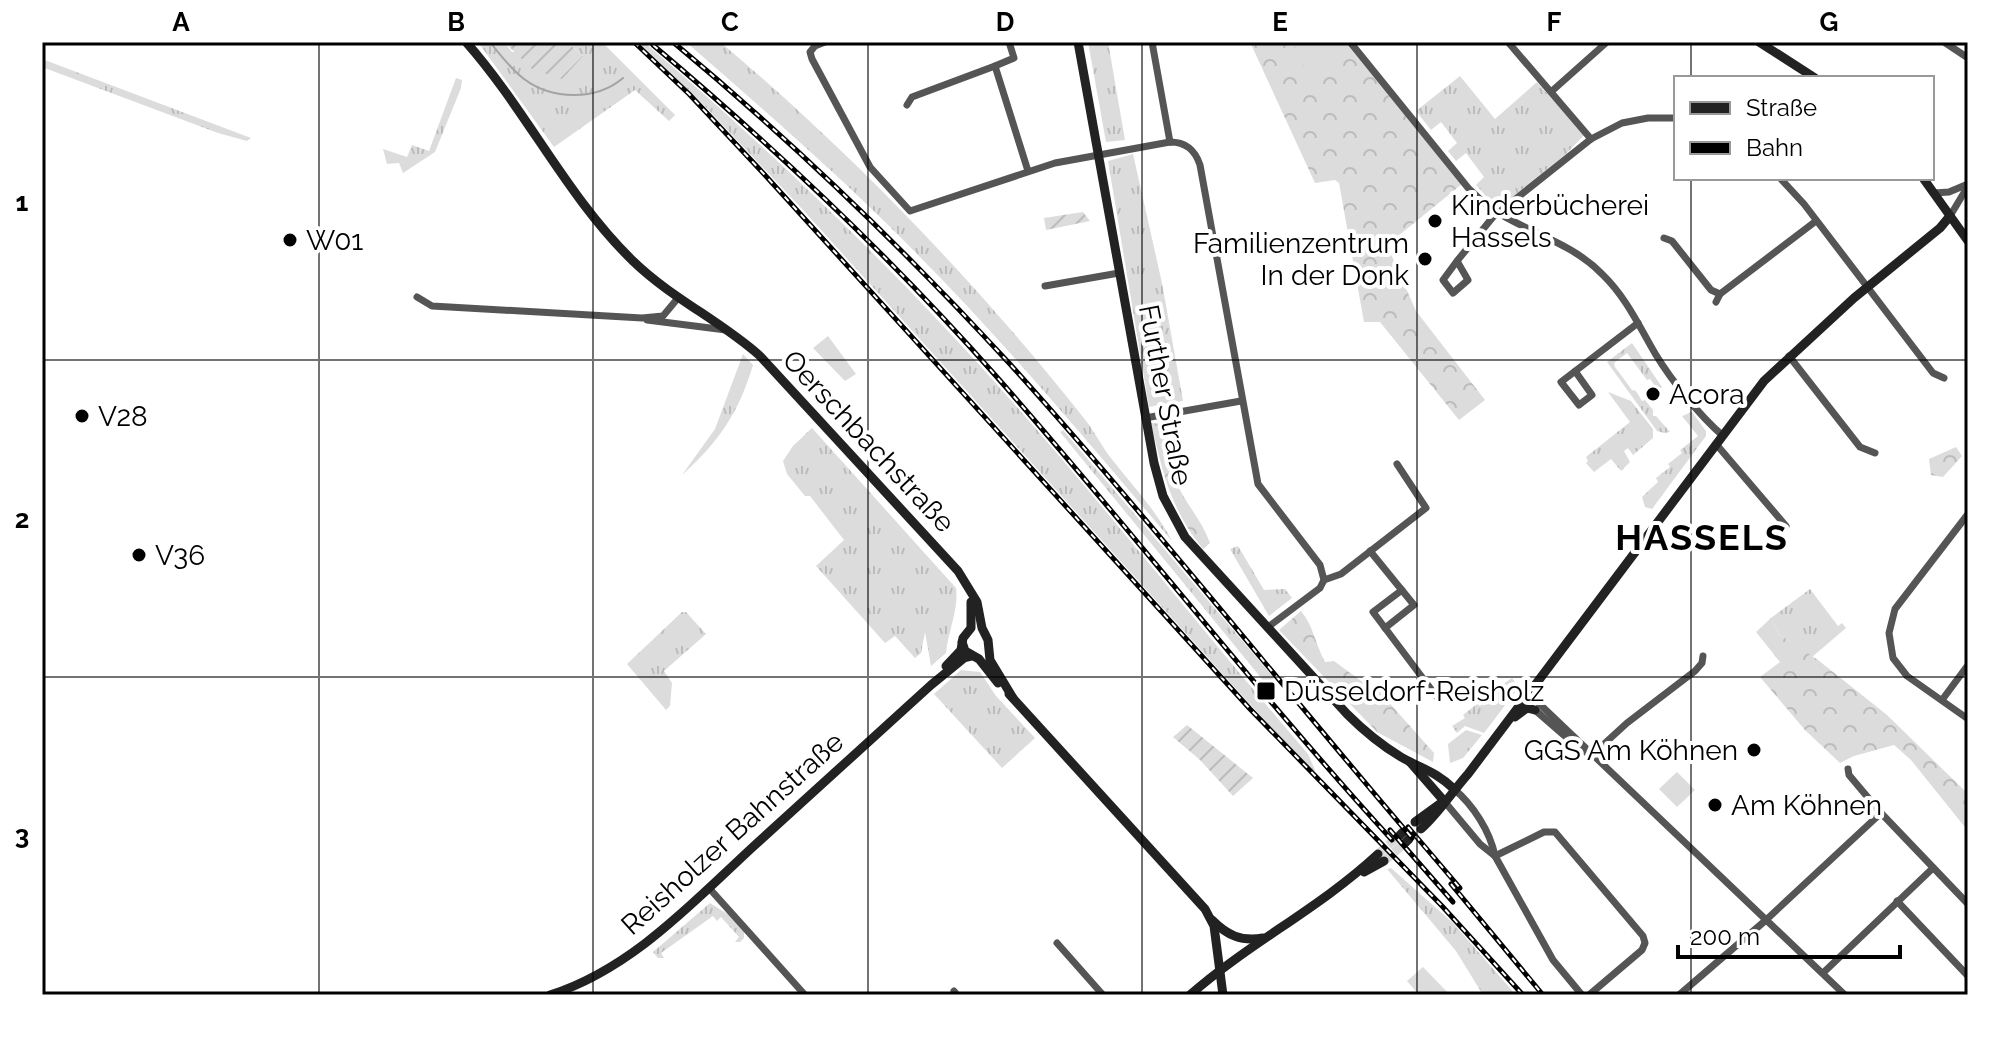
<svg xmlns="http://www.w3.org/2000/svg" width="2010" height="1037" viewBox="0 0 2010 1037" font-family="Raleway,sans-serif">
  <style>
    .grass { fill: url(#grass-tufts) }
    .forest { fill: url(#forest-crowns) }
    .garden { fill: url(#garden-furrows) }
    .pitch { fill: #dcdcdc }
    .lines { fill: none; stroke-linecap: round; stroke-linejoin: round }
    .stream { stroke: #a3a3a3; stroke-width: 2 }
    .secondary-tunnel { stroke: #d9d9d9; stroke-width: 9; stroke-dasharray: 9 4.5; stroke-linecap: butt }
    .street { stroke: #555; stroke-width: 7 }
    .secondary { stroke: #222; stroke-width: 9 }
    .rail-casing { stroke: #000; stroke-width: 5 }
    .rail { stroke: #fff; stroke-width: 2; stroke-dasharray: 6; stroke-linecap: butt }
    .grid { fill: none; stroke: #000; stroke-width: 2; stroke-opacity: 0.55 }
    .poi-dot { fill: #000; stroke: #fff; stroke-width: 3 }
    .labels { text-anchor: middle; stroke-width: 8; stroke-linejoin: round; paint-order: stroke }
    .poi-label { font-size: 28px; fill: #000; stroke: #fff; text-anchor: start }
    .street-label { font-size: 28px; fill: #000; stroke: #fff }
    .district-label { font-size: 36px; font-weight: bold; letter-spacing: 2px; fill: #000; stroke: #fff }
    .neatline { fill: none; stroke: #000; stroke-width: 3 }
    .grid-label { font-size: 26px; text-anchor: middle; font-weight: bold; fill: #000 }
  </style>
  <defs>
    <pattern id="grass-tufts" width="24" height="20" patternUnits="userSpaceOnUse" patternTransform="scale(2)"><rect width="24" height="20" fill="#dcdcdc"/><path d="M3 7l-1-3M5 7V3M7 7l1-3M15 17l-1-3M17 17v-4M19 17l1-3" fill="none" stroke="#bbb"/></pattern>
    <pattern id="forest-crowns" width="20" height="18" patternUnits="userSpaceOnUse" patternTransform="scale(2)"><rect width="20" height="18" fill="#dcdcdc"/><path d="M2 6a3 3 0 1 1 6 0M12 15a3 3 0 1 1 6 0" fill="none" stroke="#bbb"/></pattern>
    <pattern id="garden-furrows" width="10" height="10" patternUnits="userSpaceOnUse" patternTransform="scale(2)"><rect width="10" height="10" fill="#dcdcdc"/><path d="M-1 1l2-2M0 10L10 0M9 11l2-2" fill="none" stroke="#bbb"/></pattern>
  </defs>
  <rect width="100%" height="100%" fill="#fff"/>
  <g class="grass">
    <path d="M478,42H504L512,52L583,56L567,42H602L675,115L669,121L635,90L554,147Z"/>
    <path d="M638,42H644C776,155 901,275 1016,406C1116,520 1209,639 1308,754L1315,770L1313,772L1247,701L803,210L700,101Z"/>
    <path d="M686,42H720C849,150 979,285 1083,417C1092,428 1099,441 1107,453C1129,482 1155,508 1172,541C1089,443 1008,346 918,255C845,180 765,111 686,42Z"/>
    <path d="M1088,42H1108L1125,140L1106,142Z"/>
    <path d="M42,59L251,138L247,141L218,133L42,67Z"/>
    <path d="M1460,76L1495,119L1537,82L1584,135L1566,154L1502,205H1494L1476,185L1484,177L1466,153L1456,161L1448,151L1457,143L1441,122L1431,130L1416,111Z"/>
    <path d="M456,78L462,80L461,88L435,152L403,173L399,163L387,164L383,149L407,157L412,145L429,151Z"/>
    <path d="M1133,154L1162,283L1183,401L1149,407L1108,161Z"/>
    <path d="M828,336L856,374L845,381L813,348Z"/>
    <path d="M1632,343L1662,387L1658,390L1650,379L1647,380L1627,353L1614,363L1615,367L1632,390L1636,391L1642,401L1645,400L1653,410V416H1656L1670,432L1664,433L1657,431L1607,362Z"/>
    <path d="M743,354L753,365C739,412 719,442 682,475L715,429Z"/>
    <path d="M1608,392L1631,401L1653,429V438L1633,455L1628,448L1624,451L1630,462L1621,471L1611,459L1594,472L1586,463L1588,461L1586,457L1630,422Z"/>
    <path d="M1692,412L1706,431V436L1652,509L1645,507L1642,497L1658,482L1656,478L1670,467L1668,464L1682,453L1680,450L1698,436L1682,416Z"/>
    <path d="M812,428L956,588C959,610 948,630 946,653L931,666L925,632L921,653L915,658L895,636L885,643L816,566L844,540L810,496H805L787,474L783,461L793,446Z"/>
    <path d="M1063,430L1274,678L1266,684L1060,432Z"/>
    <path d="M1238,546L1264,590L1285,589L1292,598L1269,616L1230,549Z"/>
    <path d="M1810,589L1838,626L1842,623L1846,628L1812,657L1780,635L1771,618Z"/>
    <path d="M682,612H686L706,634L664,671L672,683L670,706L666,710L627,664Z"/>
    <path d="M961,670L980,672L996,696L1035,738L1002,768L934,694Z"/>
    <path d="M1512,678L1519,687L1484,733L1465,726L1457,733L1452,726L1465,718L1463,715L1477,704L1480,706L1487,698L1505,687L1503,684Z"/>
    <path d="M1466,730L1482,735L1463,758L1450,763L1448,744Z"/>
    <path d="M1391,868L1453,923L1516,995H1483L1456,951L1387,869Z"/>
    <path d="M710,903L729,915L744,931V938L740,942H735L739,937L721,917L717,921L713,916L661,953L664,958H658L653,952Z"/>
  </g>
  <g class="forest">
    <path d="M1250,42H1345L1462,184L1387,245L1416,311L1485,400L1459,420L1380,322H1364L1339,183L1335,180L1315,183Z"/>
    <path d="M1151,423L1176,425L1181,431L1169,441C1164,484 1198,509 1210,543L1203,549C1170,508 1163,473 1151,423Z"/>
    <path d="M1956,447L1962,456L1943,477L1931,475L1929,459Z"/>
    <path d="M1301,611C1313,625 1315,643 1325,662L1334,661L1368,686L1377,689L1434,753L1433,762L1377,732L1279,630Z"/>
    <path d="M1771,618L1780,635L1818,660L1887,715L1964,790L1968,795V831L1911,760L1894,745L1854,756L1840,763L1805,730L1760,677L1780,662L1756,632Z"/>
  </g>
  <g class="garden">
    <path d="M504,42H567L583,56L562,79L532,69Z"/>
    <path d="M1083,212L1090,221L1046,230L1044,218Z"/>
    <path d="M1187,725L1253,778L1233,796L1200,760L1173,737Z"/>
  </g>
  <g class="pitch">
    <path d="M1293,42H1337L1343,55L1306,71Z"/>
    <path d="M1677,772L1695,790L1677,807L1659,789Z"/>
    <path d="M1423,967L1450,995H1419L1407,981Z"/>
  </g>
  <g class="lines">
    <path class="stream" d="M490,42C500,55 511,69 524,79C552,100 596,101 623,78"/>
    <g class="secondary-tunnel">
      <path d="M1378,854L1400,835"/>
      <path d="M1384,861L1406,842"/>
    </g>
    <g class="street">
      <path d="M825,42L815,46L810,52L812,59L870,167L910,211L1055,163L1170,142C1186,142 1195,150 1200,165L1258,484L1320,565L1324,580L1320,588L1268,627"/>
      <path d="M1009,42L1014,58L995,66L1028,171"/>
      <path d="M1152,42L1170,142"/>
      <path d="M1350,42L1469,189C1477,196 1484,204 1492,209C1528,233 1571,242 1602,274C1626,297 1639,326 1656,355C1672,381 1699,415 1722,435"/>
      <path d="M1508,42L1591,139"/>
      <path d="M1944,42L1968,58"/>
      <path d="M1552,91L1607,42"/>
      <path d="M907,105L912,97L995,66"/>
      <path d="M1780,178L1804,204L1933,373L1944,378"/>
      <path d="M1934,193L1949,192L1968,184"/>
      <path d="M1950,216L1968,186"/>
      <path d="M1664,238L1672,241L1711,290L1720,294"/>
      <path d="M1457,261L1443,280L1453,293L1468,280L1457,261L1493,217L1591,139L1622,123L1648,118H1676"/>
      <path d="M1045,286L1119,273"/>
      <path d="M417,297L432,306L642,318L663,316L678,298"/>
      <path d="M1716,302L1720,294L1816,221"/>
      <path d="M647,320L726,330"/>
      <path d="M1789,356L1860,447L1875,453"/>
      <path d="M1575,371L1592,395L1579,405L1561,382L1638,323"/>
      <path d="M1145,418L1241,401"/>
      <path d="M1716,444L1786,526"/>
      <path d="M1968,514L1895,609L1889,633L1893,658L1907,676L1968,719"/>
      <path d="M1370,551L1414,605L1385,628"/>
      <path d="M1324,580L1341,574L1426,508L1397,464"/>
      <path d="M1402,590L1373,612L1440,701"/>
      <path d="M1528,693L1845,995"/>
      <path d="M1942,700L1968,665"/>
      <path d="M1535,710L1581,750L1590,754"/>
      <path d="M1592,755L1627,723L1695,671L1702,663L1703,656"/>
      <path d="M1848,769L1849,775L1881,813L1968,904"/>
      <path d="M1454,789C1473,805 1490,831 1495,856L1553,960L1582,995"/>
      <path d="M1444,801L1480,844L1495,856"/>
      <path d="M1495,856L1544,832H1555L1643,936L1645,943L1642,950L1589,995"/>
      <path d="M709,888L805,995"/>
      <path d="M1897,901L1968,976"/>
      <path d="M1057,943L1103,995"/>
      <path d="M1824,972L1933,868"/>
      <path d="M954,991L957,995"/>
      <path d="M1679,995L1766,920L1881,813"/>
    </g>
    <g class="secondary">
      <path d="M466,42C527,111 567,197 633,261C671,298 721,321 760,356L958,571L977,602L982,628L988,640L990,660L1013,698"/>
      <path d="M1078,42L1154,463L1163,496L1185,537L1347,714C1364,731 1381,745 1401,757C1422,769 1435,771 1454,789"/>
      <path d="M1759,42L1815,78"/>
      <path d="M1923,178L1968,241"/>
      <path d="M962,642L965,651L979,659L998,683"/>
      <path d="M946,666L961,650L963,638L971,628V602"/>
      <path d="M1009,694L1205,909L1214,926L1223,995"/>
      <path d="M1515,717L1527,708L1535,710"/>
      <path d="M1410,762L1444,801"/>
      <path d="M1415,822L1444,801"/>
      <path d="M1421,829C1439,813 1452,792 1468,774L1764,381L1854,298L1940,228L1950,216"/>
      <path d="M1400,835L1403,832"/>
      <path d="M1406,842L1409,839"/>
      <path d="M1364,872L1384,861"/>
      <path d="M1212,920C1227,935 1241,942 1263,938"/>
      <path d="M550,995C632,969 693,902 755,845C814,792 872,738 931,685L964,658L972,656"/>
      <path d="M1190,995C1249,943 1320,908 1378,854"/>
    </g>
    <g class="rail-casing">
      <g id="rail">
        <path d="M634,42L689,94L764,174L1250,709L1442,906L1523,995"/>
        <path d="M673,42C792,141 904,249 1009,363C1148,517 1277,680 1412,838"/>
        <path d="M653,45C774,147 891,257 996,376C1131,529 1255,690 1392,840"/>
        <path d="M1408,827L1460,888"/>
        <path d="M1390,830L1453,902"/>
        <path d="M1451,884L1543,995"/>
      </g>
    </g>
    <use href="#rail" class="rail"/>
  </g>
  <path class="grid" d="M319,42V995M593,42V995M868,42V995M1142,42V995M1417,42V995M1691,42V78M1691,178V995M42,360H1968M42,677H1968"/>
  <g class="poi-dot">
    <circle cx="1435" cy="221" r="8"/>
    <circle cx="290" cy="240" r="8"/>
    <circle cx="1425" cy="259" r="8"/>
    <circle cx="1653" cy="394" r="8"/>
    <circle cx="82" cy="416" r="8"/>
    <circle cx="139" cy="555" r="8"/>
    <rect x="1256" y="681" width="20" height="20" rx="4"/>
    <circle cx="1754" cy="750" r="8"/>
    <circle cx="1715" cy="805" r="8"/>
  </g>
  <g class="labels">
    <g class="poi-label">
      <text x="1451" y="215">Kinderbücherei<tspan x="1451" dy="32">Hassels</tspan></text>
      <text x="306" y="250">W01</text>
      <text x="1409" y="253" text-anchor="end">Familienzentrum<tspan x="1409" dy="32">In der Donk</tspan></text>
      <text x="1669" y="404">Acora</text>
      <text x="98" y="426">V28</text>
      <text x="155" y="565">V36</text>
      <text x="1284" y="701">Düsseldorf-Reisholz</text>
      <text x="1738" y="760" text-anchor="end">GGS Am Köhnen</text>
      <text x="1731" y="815">Am Köhnen</text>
    </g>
    <g class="street-label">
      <text transform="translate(1166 395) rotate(79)" y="10">Further Straße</text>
      <text transform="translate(869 441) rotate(47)" y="10">Oerschbachstraße</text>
      <text transform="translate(732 833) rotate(-42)" y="10">Reisholzer Bahnstraße</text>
    </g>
    <g class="district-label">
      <text x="1702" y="550">HASSELS</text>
    </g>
  </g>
  <rect width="2010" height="1037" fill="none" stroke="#ffffff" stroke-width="88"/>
  <rect x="1674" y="76" width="260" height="104" fill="#ffffff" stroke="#999999" stroke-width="2"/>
  <rect x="1690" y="102" width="40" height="12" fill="#222222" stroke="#999999" stroke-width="2"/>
  <text x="1746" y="116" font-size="24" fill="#000000">Straße</text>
  <rect x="1690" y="142" width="40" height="12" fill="#000000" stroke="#999999" stroke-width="2"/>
  <text x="1746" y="156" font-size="24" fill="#000000">Bahn</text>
  <path d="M1678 945v12h222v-12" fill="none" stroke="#000000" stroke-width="4"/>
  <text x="1690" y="945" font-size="24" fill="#000000" stroke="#ffffff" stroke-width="6" paint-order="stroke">200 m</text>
  <rect x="44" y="44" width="1922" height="949" class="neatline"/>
  <g class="grid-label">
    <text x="181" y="31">A</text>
    <text x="456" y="31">B</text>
    <text x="730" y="31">C</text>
    <text x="1005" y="31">D</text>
    <text x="1280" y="31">E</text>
    <text x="1554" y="31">F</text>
    <text x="1829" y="31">G</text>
    <text x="22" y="211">1</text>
    <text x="22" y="528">2</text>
    <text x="22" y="844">3</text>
  </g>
</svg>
